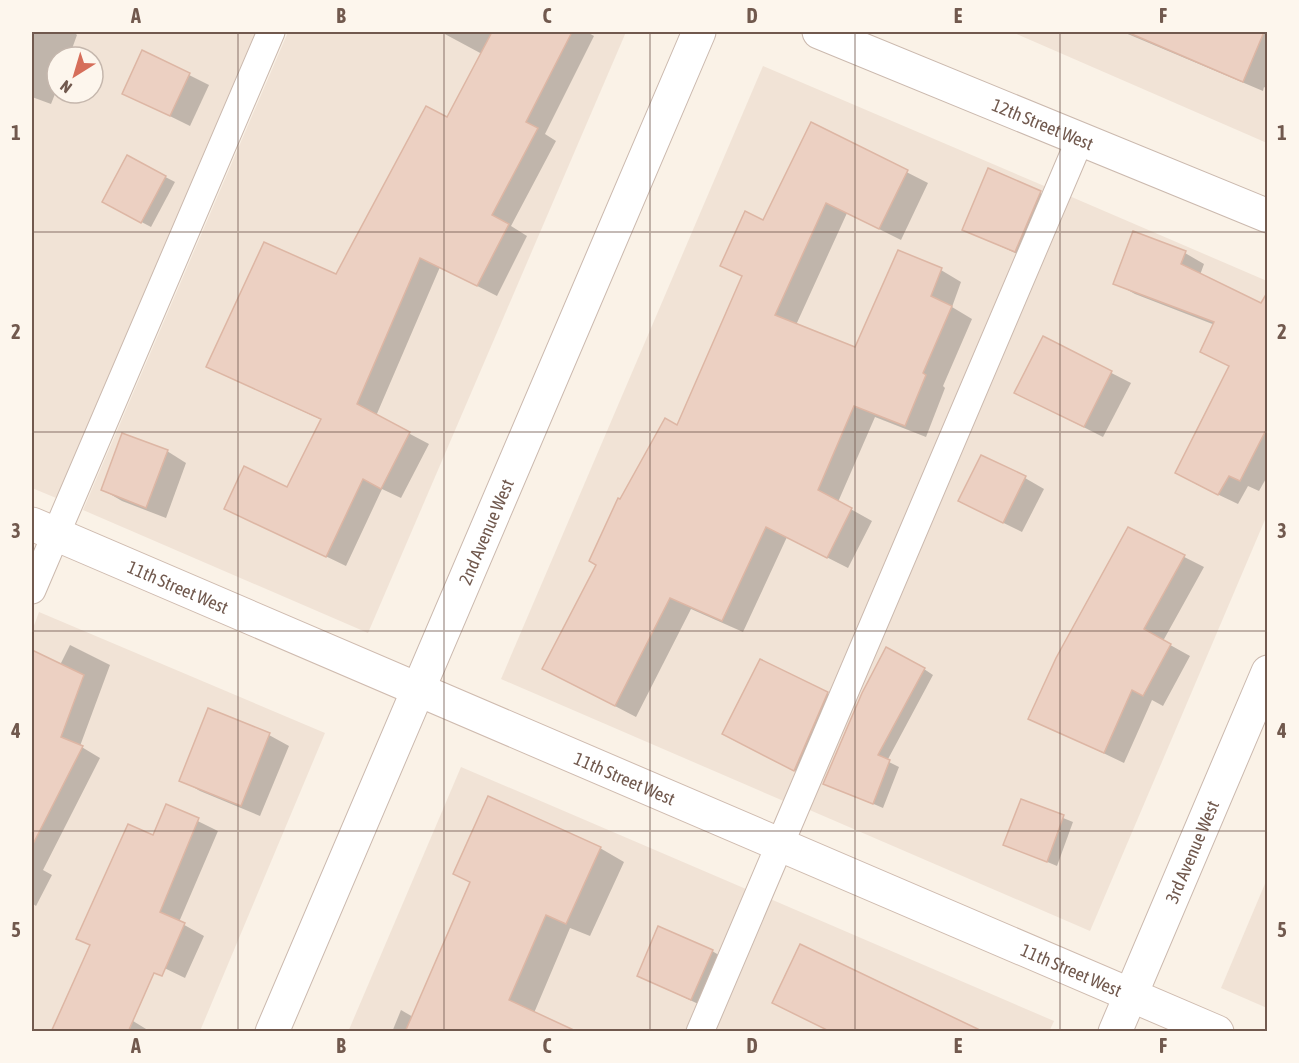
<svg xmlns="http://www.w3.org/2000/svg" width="1299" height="1063" font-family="'Asap Condensed',sans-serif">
  <rect width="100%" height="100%" fill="#faf2e7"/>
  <g fill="#f1e3d6" fill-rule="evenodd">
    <path d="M32,32H261L61,500L32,488ZM57,57H93V93H57Z"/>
    <polygon points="288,32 626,32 368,633 83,510"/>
    <polygon points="1012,32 1267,32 1267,143"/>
    <polygon points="763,66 1049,188 786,802 501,679"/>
    <polygon points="1067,195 1267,281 1267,515 1090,931 805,808"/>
    <polygon points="39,612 325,733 200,1031 32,1032 32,631"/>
    <polygon points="461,767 746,889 685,1031 348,1032"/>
    <polygon points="1267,879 1267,1008 1221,988"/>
    <polygon points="768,898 1054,1021 1049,1032 711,1032"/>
  </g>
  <g fill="#0003">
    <polygon points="32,32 74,32 77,35 69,57 57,57 57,89 51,104 32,97"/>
    <polygon points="441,32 587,32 594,36 545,134 556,141 511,226 527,236 497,296 440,267 376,416 429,444 401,498 382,489 346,566 226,508 287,489 322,420 207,367 336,276 448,119 482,54"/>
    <polygon points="1123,32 1263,32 1265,34 1268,32 1268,89 1264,87 1263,91"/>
    <polygon points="143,52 209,85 190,126 123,93"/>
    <polygon points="812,124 928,183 901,240 847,213 796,325 856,349 941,270 961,282 952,307 972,319 943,386 945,388 926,437 875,417 838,502 872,521 848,568 787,537 743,632 691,609 636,717 565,680 598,565 621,501 678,427 743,277 722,265 764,222"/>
    <polygon points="127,157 175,182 151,227 113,207"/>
    <polygon points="1040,193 1059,204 1035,262 963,229"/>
    <polygon points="1185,253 1204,264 1200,275 1268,308 1268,475 1259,491 1248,486 1238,504 1196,484 1231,367 1202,351 1215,325 1135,294 1115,283"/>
    <polygon points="1043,338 1131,383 1103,437 1036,403"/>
    <polygon points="167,451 186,463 166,518 122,501 103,490"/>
    <polygon points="1025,478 1044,489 1022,532 979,511"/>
    <polygon points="1129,529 1204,567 1163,641 1190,656 1163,706 1152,700 1124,763 1030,718"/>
    <polygon points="70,645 110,665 80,746 100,758 43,870 52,875 36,906 32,903 32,722 35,715 32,713 32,652 60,665"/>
    <polygon points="924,669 933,675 887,761 899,767 883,808 825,783"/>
    <polygon points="827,694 846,705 814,780 744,745"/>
    <polygon points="269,735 289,746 260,816 200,791 181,780"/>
    <polygon points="1021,801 1073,822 1057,866 1005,844"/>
    <polygon points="167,806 218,831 179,922 204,936 185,978 102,938"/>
    <polygon points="600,848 624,862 590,936 570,928 534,1013 459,980 472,883"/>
    <polygon points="712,951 731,962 711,1010 639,976"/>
    <polygon points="401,1010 439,1032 392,1032"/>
    <polygon points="133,1021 151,1032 52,1032"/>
  </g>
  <g fill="#ecd0c2" stroke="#ddb6a4" stroke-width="1.5">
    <polygon points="492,32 572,32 526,122 538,128 492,215 509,224 477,286 420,258 357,404 410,432 381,489 363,479 326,557 224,509 244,466 287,487 321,419 206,367 264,242 336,274 426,106 447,117"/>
    <polygon points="1127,32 1264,32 1243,82"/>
    <polygon points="142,50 190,73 170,116 122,94"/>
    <polygon points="811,122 908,170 879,229 826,203 775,315 855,347 898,250 942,268 931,296 952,306 923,373 926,375 905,426 854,406 818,490 852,508 827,558 766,527 722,621 670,598 615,706 542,669 596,565 589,561 618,498 620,499 665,418 677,425 742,276 720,266 745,211 763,220"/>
    <polygon points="127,155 166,176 141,223 102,202"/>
    <polygon points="988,168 1041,191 1015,252 962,230"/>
    <polygon points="1133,231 1186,251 1181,264 1261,303 1268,291 1268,426 1240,481 1229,476 1218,495 1175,473 1229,366 1200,352 1214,322 1113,284"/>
    <polygon points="1043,336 1112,371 1084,427 1014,393"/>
    <polygon points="122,433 168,450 146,508 101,490"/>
    <polygon points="981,455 1026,476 1003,523 958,501"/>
    <polygon points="1128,527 1185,555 1144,629 1171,644 1143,696 1132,690 1104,753 1028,719 1056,658"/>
    <polygon points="886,647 925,668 878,755 890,760 873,804 823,784 862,693"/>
    <polygon points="32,650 84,675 61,737 83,746 32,846"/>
    <polygon points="760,659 828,692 794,771 722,734"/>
    <polygon points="208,708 270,733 241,806 179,781"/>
    <polygon points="488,796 601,847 566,924 546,915 509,1000 578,1032 405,1032 470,882 453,874"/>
    <polygon points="1021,799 1064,815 1047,862 1003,845"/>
    <polygon points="166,804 199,818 160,912 185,923 162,976 154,973 128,1032 51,1032 90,945 76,939 128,824 153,835"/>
    <polygon points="658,926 713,950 691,1000 637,976"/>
    <polygon points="800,944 984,1032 831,1032 772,1003"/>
  </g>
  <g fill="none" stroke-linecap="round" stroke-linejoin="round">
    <g stroke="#cbb9ae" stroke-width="29">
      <g id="lane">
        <polyline points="32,590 271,32"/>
        <polyline points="700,1032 1081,137"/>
      </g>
    </g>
    <g stroke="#cbb9ae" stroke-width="35">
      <g id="street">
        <path id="s1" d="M819,32L1268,216"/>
        <path id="s2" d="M272,1032L699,32"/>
        <path id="s3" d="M1115,1032L1268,672"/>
      </g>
    </g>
    <g stroke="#cfbbaf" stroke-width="35">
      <g id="secondary">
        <path id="s4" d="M32,524L1217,1032"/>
      </g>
    </g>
    <use href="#lane" stroke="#fff" stroke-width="27"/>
    <use href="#street" stroke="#fff" stroke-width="33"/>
    <use href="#secondary" stroke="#fff" stroke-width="33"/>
  </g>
  <path fill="none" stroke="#71594e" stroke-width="1.5" stroke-opacity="0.55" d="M238,32V1032M444,32V1032M650,32V1032M855,32V1032M1060,32V1032M32,232H1268M32,432H1268M32,631H1268M32,831H1268"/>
  <g text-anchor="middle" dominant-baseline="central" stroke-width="5" stroke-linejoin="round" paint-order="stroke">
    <g font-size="18" fill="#71594e" stroke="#fdf6ed">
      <text stroke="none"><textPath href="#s1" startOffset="242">12th Street West</textPath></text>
      <text stroke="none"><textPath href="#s2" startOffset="544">2nd Avenue West</textPath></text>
      <text stroke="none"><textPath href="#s4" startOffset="159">11th Street West</textPath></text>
      <text stroke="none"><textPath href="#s4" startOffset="645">11th Street West</textPath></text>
      <text stroke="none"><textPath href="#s3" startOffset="196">3rd Avenue West</textPath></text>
      <text stroke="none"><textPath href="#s4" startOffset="1131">11th Street West</textPath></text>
    </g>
  </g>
  <rect width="1299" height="1063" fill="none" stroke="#fdf6ed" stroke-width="66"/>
  <g transform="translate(75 75) rotate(217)"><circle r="28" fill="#fdf6ed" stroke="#c5b7ad" stroke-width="1.5"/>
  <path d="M0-4.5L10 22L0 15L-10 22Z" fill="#d66e5a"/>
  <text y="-9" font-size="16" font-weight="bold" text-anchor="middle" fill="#71594e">N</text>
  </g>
  <rect x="33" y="33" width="1233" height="997" fill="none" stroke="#71594e" stroke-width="2"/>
  <g font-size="20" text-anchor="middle" font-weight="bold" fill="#71594e">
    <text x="136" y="23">A</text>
    <text x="341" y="23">B</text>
    <text x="547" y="23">C</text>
    <text x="752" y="23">D</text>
    <text x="958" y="23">E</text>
    <text x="1163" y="23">F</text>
    <text x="16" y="140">1</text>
    <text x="1282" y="140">1</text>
    <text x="16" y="339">2</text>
    <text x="1282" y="339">2</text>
    <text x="16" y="538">3</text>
    <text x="1282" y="538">3</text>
    <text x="16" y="738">4</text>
    <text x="1282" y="738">4</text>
    <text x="16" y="937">5</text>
    <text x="1282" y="937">5</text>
    <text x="136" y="1053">A</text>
    <text x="341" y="1053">B</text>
    <text x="547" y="1053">C</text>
    <text x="752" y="1053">D</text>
    <text x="958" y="1053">E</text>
    <text x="1163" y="1053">F</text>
  </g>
</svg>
